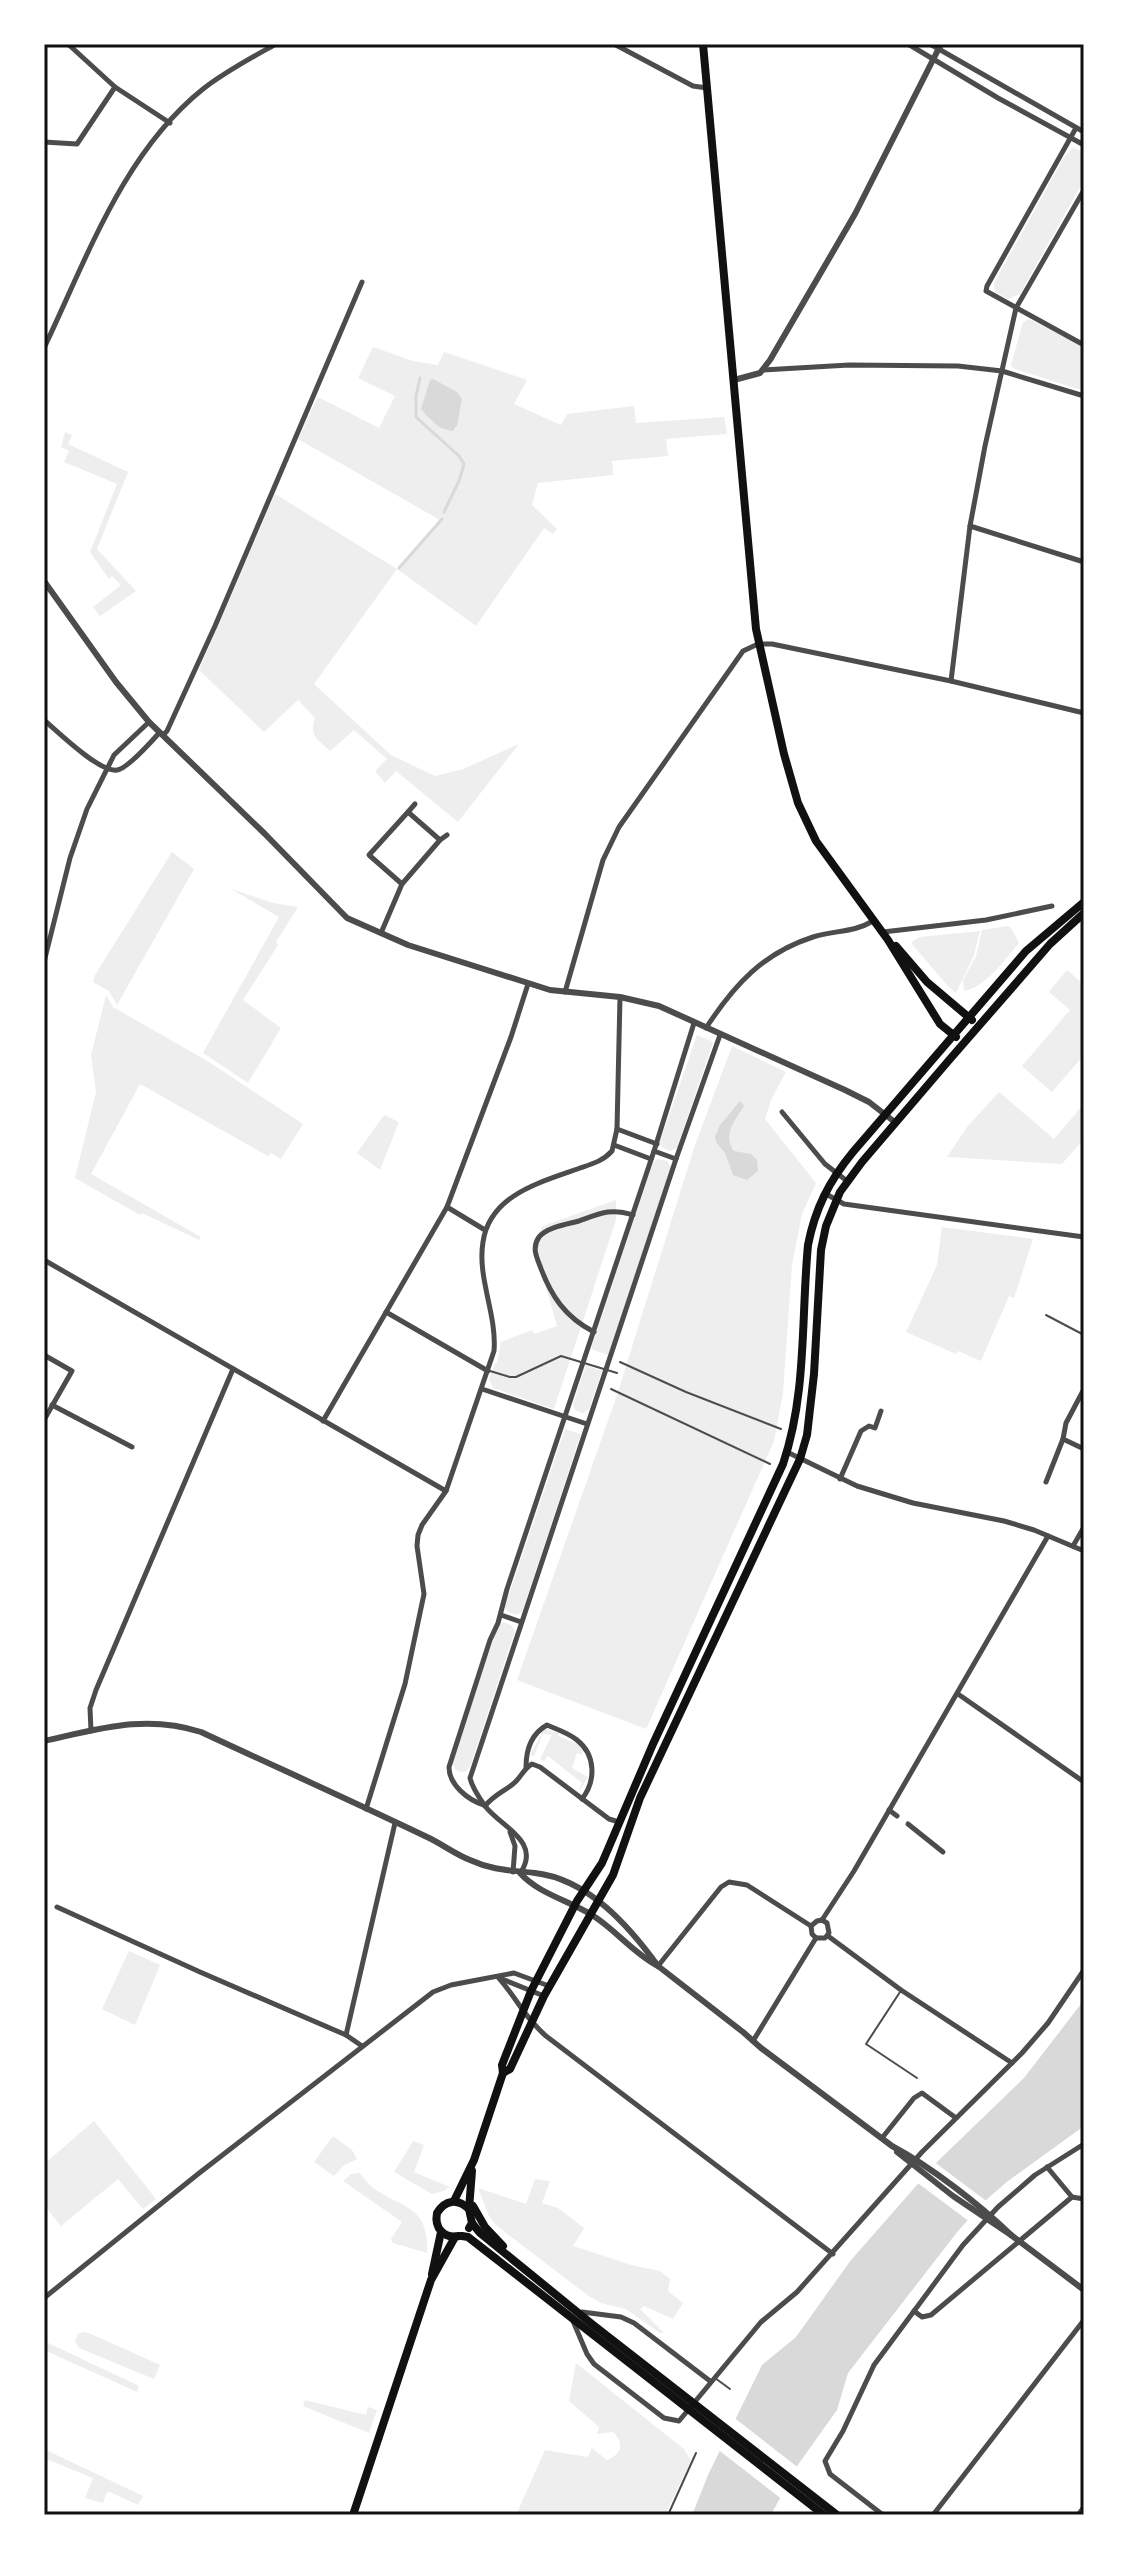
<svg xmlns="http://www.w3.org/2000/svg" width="1128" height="2559" font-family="'Exo 2',sans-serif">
  <rect width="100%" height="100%" fill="#fff"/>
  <g fill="#eee" fill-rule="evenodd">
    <polygon points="1073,148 1084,152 1084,180 1020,294 1008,299 995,292 994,283 1064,157"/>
    <polygon points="1029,319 1084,347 1084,391 1012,368 1011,365 1023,322"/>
    <path d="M373,347L413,361L438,365L444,352L527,380L514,404L561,425L567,414L634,406L636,423L724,417L727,434L666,439L668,456L612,461L613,475L538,483L532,505L557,529L553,534L544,528L476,626L397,569L314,684L391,755L435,776L463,769L519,744L458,822L396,771L385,783L375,771L387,759L354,730L330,751C317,738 309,737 315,718L298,700L264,732L199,670L275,494L397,569L440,520L298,439L318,397L379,428L395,396L358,378ZM430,380L462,399L456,429L447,431L431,421L422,409Z"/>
    <polygon points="65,432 72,435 68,444 128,472 97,549 136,591 100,616 93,607 121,585 112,576 109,579 90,552 117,484 64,462 69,451 61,447"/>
    <polygon points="172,852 194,869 117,1005 109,991 93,982 95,975"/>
    <polygon points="231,889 273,903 298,907 276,942 278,945 243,1000 281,1028 248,1083 203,1053 279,917"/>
    <path d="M1008,926L1011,928L1019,943C1004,960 987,986 964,991L963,980L976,956L982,930Z"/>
    <polygon points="980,931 974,955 956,993 947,985 911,943 919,937"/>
    <polygon points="1067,970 1084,985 1084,1055 1052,1092 1022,1066 1070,1010 1049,992"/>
    <polygon points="106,995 113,1007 209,1062 303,1124 281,1159 271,1153 268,1156 140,1084 91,1174 201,1237 199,1240 142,1213 140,1215 75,1178 96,1092 91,1055"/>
    <polygon points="697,1035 713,1042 677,1148 670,1151 661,1147 660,1142"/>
    <polygon points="732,1046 786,1072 771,1100 765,1119 816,1183 802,1214 792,1265 783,1393 774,1441 646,1729 517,1680 617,1395 695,1145"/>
    <polygon points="999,1092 1054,1139 1084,1104 1084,1139 1062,1164 947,1157 967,1127"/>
    <polygon points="384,1115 399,1122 380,1170 357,1153"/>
    <polygon points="657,1159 667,1161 671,1167 608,1355 591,1349 653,1163"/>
    <polygon points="616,1200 616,1220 554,1409 493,1388 489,1379 495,1363 497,1363 501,1342 532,1330 534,1334 557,1326 537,1255 538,1234 543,1226"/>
    <polygon points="942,1227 1033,1239 1014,1298 1009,1296 981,1361 958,1351 956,1354 906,1332 937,1265"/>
    <polygon points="586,1365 602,1371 589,1409 583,1413 575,1410 573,1404"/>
    <polygon points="565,1429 581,1434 522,1612 517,1615 508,1612 505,1607"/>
    <path d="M503,1622L511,1625L515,1631L470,1767L465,1772C457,1773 453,1769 453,1761L498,1626Z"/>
    <polygon points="544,1729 559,1733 558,1736 580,1745 583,1755 577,1753 572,1768 588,1777 581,1789 579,1789 582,1783 548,1756 544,1761 540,1759 552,1735 543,1734 534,1756 530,1755"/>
    <polygon points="129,1951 160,1965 135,2025 102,2009"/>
    <polygon points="94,2121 156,2199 143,2209 118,2179 61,2226 44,2205 44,2164"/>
    <polygon points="333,2136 352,2150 357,2159 343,2166 334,2176 314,2162"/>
    <polygon points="413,2141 424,2145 414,2172 450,2187 443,2191 432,2194 394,2172"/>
    <path d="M360,2173C382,2210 431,2194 427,2253L393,2243L391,2239L402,2222L343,2181L351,2174Z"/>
    <polygon points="535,2179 550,2181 542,2203 558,2208 584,2228 573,2246 631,2265 660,2271 670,2279 668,2291 683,2303 673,2319 644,2306 640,2309 664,2333 660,2333 626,2309 601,2303 590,2297 497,2226 489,2216 478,2188 526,2204"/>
    <polygon points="83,2332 89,2333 160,2365 154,2379 79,2348 75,2341 78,2334"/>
    <polygon points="44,2341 139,2386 137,2392 44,2350"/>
    <path d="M576,2363L685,2450L691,2461L665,2515H615L604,2513L603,2515H516L545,2450L588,2457L592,2448L607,2460C621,2455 625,2443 613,2432L597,2434L599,2427L569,2401Z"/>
    <polygon points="305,2400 366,2415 368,2407 377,2410 369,2433 303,2406"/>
    <polygon points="44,2449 143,2496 138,2505 110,2492 107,2492 103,2503 85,2498 93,2478 44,2458"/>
  </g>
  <g fill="#d9d9d9">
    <path d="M433,379L457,392L462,399L457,426L453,431C440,431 429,419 421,409L430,380Z"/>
    <path d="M740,1101L744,1106C735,1120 722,1135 734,1151L751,1154L757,1160L758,1171L747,1180L733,1175L725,1153L716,1142L715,1137L720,1125Z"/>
    <polygon points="1084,2000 1084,2126 1008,2181 986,2200 958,2231 848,2373 837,2410 797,2466 771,2515 692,2515 708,2475 762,2365 796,2337 851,2260 938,2161 1024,2078"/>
  </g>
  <g fill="#fff">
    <polygon points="933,2161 989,2203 970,2222 915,2181"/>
    <polygon points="732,2416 800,2469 783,2500 716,2448"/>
  </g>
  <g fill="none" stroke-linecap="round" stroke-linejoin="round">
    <g stroke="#d9d9d9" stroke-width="3">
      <polyline points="420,378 416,396 416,417 459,456 464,464 459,481 444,512"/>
      <polyline points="399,568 442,519"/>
    </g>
    <g stroke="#4c4c4c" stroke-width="2">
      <polyline points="1046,1315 1084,1335"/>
      <polyline points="620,1362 686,1392 781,1429"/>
      <polyline points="490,1371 510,1377 516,1377 561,1356 617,1373"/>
      <polyline points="611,1389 770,1464"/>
      <polyline points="900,1992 866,2044 917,2078"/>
      <polyline points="715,2378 730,2389"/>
      <polyline points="668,2515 696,2453"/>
    </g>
    <g stroke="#4c4c4c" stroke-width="5">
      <polyline points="68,44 115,87 170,123"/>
      <polyline points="614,44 693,86 707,88"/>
      <polyline points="908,44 998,98 1084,145"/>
      <polyline points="930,44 1084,132"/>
      <polyline points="1076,128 987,286 986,291 1084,345"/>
      <polyline points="44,142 77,144 115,87"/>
      <path d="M44,348C87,258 123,153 203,89C226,71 251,58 276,44"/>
      <polyline points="763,370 849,365 958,366 1002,371 1084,396"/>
      <polyline points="970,526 1084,562"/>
      <polyline points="951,681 970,526 985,446 1016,308 1084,190"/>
      <path d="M44,720C58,732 100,773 117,770C127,769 152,741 160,732"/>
      <polyline points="163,735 167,731 215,626 362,282"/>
      <polyline points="408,812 415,804"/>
      <polyline points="440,840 447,835"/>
      <polyline points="883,932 986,920 1052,906"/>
      <polyline points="381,933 402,884 440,840 408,812 369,855 402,884"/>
      <polyline points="44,962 70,858 87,809 114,755 149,722"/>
      <polyline points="565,992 603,860 619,827 743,651 758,644 772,644 951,681 1084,713"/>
      <path d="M706,1028C734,985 763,953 813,937C835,930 853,933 873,921"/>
      <polyline points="782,1112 825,1164 847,1181"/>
      <polyline points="617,1129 657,1144"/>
      <polyline points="614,1145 651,1159"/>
      <polyline points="654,1151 676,1159"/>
      <polyline points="826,1194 844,1204 1084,1237"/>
      <polyline points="447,1207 485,1230"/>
      <polyline points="44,1260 446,1491"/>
      <polyline points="386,1312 488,1371"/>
      <path d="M594,1332C565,1317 551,1296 540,1266C536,1256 532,1247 539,1237C547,1227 568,1224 579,1221C601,1213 611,1208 633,1215"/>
      <polyline points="44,1355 72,1371 44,1420"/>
      <polyline points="482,1389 587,1424"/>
      <polyline points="52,1405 132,1447"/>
      <polyline points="323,1421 447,1207 511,1037 528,984"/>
      <polyline points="1063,1439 1066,1423 1084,1389"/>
      <polyline points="787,1452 857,1486 913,1503 1004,1521 1034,1530 1084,1551"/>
      <polyline points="840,1479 861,1431 869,1426 875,1428 881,1411"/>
      <polyline points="1046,1482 1063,1439 1084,1449"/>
      <polyline points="1073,1546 1084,1527"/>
      <polyline points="501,1615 521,1622"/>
      <polyline points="958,1694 1084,1782"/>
      <polyline points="91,1731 90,1708 96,1690 233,1369"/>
      <path d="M526,1767C526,1749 531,1734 547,1725C556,1729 569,1733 577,1740C596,1755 596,1781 582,1799"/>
      <path d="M484,1805C468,1800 449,1785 449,1767L490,1640L498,1623L507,1589L654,1151L694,1023"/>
      <path d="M485,1806C494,1795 503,1792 513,1784C521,1778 523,1769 532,1764L540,1767L609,1819L619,1822"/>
      <path d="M366,1809L405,1684L424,1594L417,1546L418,1535L422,1525L446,1491L494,1351C497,1314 477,1278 483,1242C490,1194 542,1182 580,1168C592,1164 603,1161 612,1151L617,1129L620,997"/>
      <polyline points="889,1810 897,1816"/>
      <polyline points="908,1824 943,1852"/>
      <polyline points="510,1832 515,1846 513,1872"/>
      <path d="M521,1872C541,1841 501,1827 485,1806C480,1799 472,1787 470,1778L676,1159L720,1035"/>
      <polyline points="57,1907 200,1972 346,2035 362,2046"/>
      <polyline points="822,1920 854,1871 1048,1536"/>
      <polyline points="828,1936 901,1990 1012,2063"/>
      <polyline points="816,1938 825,1938 829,1933 827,1923 822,1920"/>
      <polyline points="816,1938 812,1934 811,1926 817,1921 822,1920"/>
      <polyline points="658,1966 721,1887 729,1882 747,1885 811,1926"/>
      <path d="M498,1977C516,1997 524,2017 546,2036L833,2254"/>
      <polyline points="502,1979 544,1996"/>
      <polyline points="346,2035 395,1823"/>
      <polyline points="753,2041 816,1938"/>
      <polyline points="882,2138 914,2098 922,2093 956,2118"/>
      <polyline points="1047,2167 1072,2197 1084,2199"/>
      <polyline points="44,2298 198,2174 433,1992 451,1985 514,1973 549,1986"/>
      <polyline points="914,2311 922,2317 931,2315 1072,2197"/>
      <polyline points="579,2314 582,2312 621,2317 634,2323 710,2381"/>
      <polyline points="573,2321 587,2354 594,2364 664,2418 679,2421 761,2322 797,2292 922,2152 1022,2053 1048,2023 1084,1970"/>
      <polyline points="883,2515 830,2474 825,2461 843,2431 874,2365 963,2245 998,2207 1035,2175 1084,2144"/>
      <polyline points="933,2515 1084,2320"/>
      <polyline points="1078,2515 1084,2507"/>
    </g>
    <g stroke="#4c4c4c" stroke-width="6">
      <polyline points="734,380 760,373 770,360 855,214 941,44"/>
      <polyline points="44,581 116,682 149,722 265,834 347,918 408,945 550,990 620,997 659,1006 845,1090 869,1102 896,1123"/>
      <path d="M44,1741C99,1729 145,1714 201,1732C276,1767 352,1801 427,1837C442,1844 455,1854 470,1860C494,1871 511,1870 535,1873C588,1879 629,1926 658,1966"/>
      <path d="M520,1873C539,1894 568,1900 592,1915C616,1930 633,1953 658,1966L743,2032L761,2048L892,2146C931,2167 979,2204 1011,2235"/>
      <polyline points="897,2152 953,2196 1011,2235 1084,2290"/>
    </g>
    <g stroke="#111" stroke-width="8">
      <polyline points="703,44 756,629 784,754 798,803 816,841 888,940 940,1024 956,1037"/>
      <polyline points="896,946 927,982 972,1020"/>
      <polyline points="503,2073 510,2069 544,1996 613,1875 640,1798 800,1459 807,1435 814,1374 821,1250 826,1226 840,1192 862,1162 950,1059 1050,944 1084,913"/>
      <path d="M454,2201L474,2160L503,2073L502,2065L531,1991L577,1901L602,1863L653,1744L783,1464C807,1393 801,1319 808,1245C815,1209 829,1181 853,1152L1026,951L1084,902"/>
      <polyline points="473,2206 485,2227 503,2246"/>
      <polyline points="472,2223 480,2233 592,2324 837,2515"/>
      <polyline points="469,2228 472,2223 469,2209 472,2171"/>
      <path d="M459,2236C444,2239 434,2228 437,2213C445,2200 457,2198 469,2209"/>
      <polyline points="462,2236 468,2237 495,2258 824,2515"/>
      <polyline points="432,2274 441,2232"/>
      <polyline points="353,2515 431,2280 455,2237"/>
    </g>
  </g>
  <rect width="1128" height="2559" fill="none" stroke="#ffffff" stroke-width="92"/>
  <rect x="46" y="46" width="1036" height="2467" fill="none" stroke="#111" stroke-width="3"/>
</svg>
